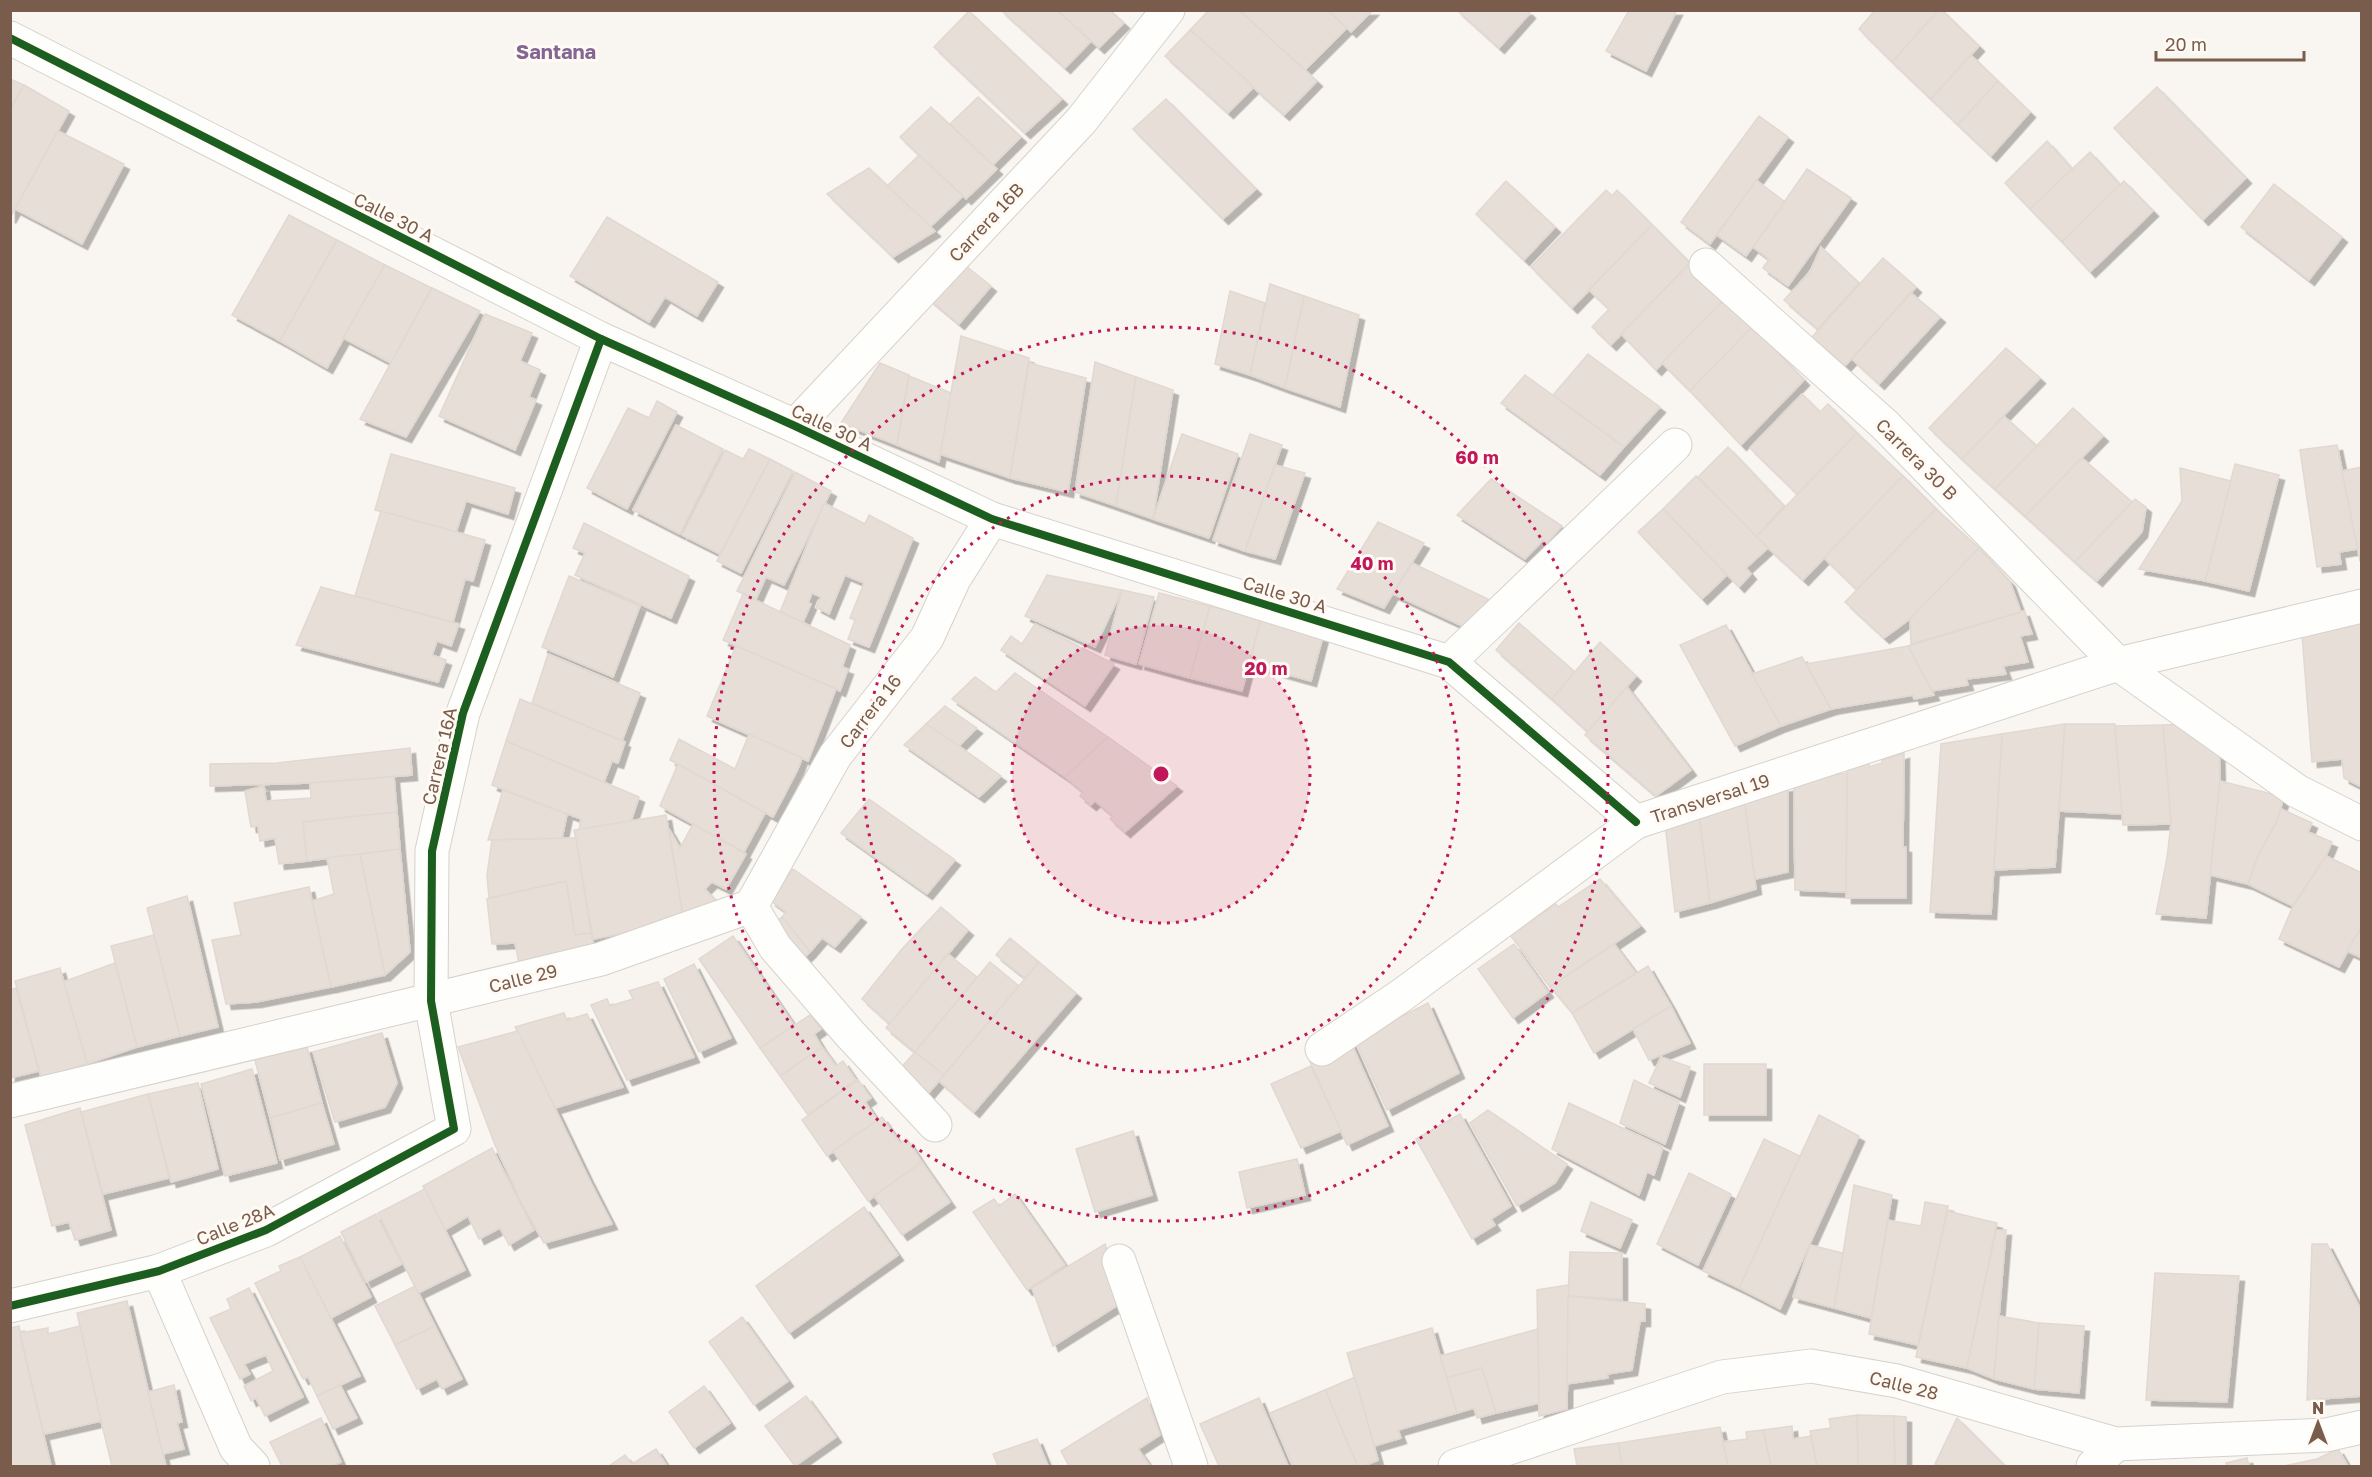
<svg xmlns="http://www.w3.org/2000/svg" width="2372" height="1477" font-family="'Golos Text',sans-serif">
  <defs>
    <filter id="shadow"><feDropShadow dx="5.5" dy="5.5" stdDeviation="0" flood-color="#0004"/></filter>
  </defs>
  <rect width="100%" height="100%" fill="#f9f5f0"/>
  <g fill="#e6ded7" stroke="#e2d8d2" stroke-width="1.5" filter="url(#shadow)">
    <polygon points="1001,10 1057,10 1091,41 1065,68"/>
    <polygon points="1057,10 1110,10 1124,23 1099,48"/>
    <polygon points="1209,10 1239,10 1317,81 1284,115 1190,30"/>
    <polygon points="1239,10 1328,10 1347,28 1305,70"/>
    <polygon points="1328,10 1373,10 1351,32"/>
    <polygon points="1457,10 1527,10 1530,13 1499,48"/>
    <polygon points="1677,10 1646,71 1606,51 1628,12 1625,10"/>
    <polygon points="1875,10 1939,10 1892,62 1859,29"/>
    <polygon points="1939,10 1942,10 1979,46 1931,99 1892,62"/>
    <polygon points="969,11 1062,99 1025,133 934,47"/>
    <polygon points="1190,30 1254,87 1228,113 1165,56"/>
    <polygon points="1971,55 1998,81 1958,125 1931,99"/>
    <polygon points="10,79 24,85 10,110"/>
    <polygon points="1998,81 2030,112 1991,156 1958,125"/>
    <polygon points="24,85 69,111 10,218 10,110"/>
    <polygon points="2157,87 2246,178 2203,220 2114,128"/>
    <polygon points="978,97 1021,137 993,165 950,124"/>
    <polygon points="1166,99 1256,189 1223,219 1133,129"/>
    <polygon points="931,107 997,169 966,199 900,137"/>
    <polygon points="1759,116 1788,137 1710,244 1681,222"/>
    <polygon points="58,131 124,164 82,244 15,209"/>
    <polygon points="2047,141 2072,169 2030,209 2005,183"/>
    <polygon points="2090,152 2120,185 2062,242 2030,209"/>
    <polygon points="919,155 963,196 930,227 887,186"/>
    <polygon points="869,168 935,231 893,257 827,194"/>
    <polygon points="1807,169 1851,198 1788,286 1763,268 1769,259 1753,247"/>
    <polygon points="1756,180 1785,202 1746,256 1717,235"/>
    <polygon points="1506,181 1555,227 1524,260 1476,214"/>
    <polygon points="2124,181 2153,211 2090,272 2062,242"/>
    <polygon points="2274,184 2342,237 2309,280 2241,227"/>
    <polygon points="1606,190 1612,196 1617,190 1652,225 1572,308 1531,267"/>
    <polygon points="289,215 337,240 280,341 232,315"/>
    <polygon points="607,217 718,282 697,316 665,297 649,322 570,276"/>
    <polygon points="1652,225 1690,263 1611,345 1592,327 1609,309 1589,290"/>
    <polygon points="337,240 385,265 327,368 280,341"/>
    <polygon points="1821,247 1859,283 1818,329 1784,300 1810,272"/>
    <polygon points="1883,258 1916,287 1845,366 1812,337"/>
    <polygon points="961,262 991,286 959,324 929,299"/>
    <polygon points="1690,263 1725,299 1656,370 1621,334"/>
    <polygon points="385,265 432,288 391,363 343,338"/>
    <polygon points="1270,284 1304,296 1285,388 1250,375"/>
    <polygon points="432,288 480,311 406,437 360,419"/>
    <polygon points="1230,291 1265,303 1250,375 1215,364"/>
    <polygon points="1911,293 1940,317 1879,384 1852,359"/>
    <polygon points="1304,296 1359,315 1340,407 1285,388"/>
    <polygon points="1725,299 1753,326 1690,391 1662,363"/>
    <polygon points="485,314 532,333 520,361 540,370 529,397 536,400 515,450 439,416"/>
    <polygon points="1753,326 1804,380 1741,445 1690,391"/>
    <polygon points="961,336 1029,358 1010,478 940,454"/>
    <polygon points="2006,348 2040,378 1962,459 1929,428"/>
    <polygon points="1588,354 1660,407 1624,447 1553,395"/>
    <polygon points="1095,362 1136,377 1116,506 1075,492"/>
    <polygon points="880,363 909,375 897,445 841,423"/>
    <polygon points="1029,363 1086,378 1068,492 1010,478"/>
    <polygon points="1525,375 1624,447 1600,475 1501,403"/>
    <polygon points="909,376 951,393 939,462 897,445"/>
    <polygon points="1136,377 1173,390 1153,519 1116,506"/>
    <polygon points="1802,394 1820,412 1828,404 1857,433 1797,494 1750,448"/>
    <polygon points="657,401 677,412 627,509 587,488 628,408 649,418"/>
    <polygon points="2073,408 2103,436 2025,516 1995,489"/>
    <polygon points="2004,416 2037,446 1995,489 1962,459"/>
    <polygon points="676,425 723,449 680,534 633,510"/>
    <polygon points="1857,433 1903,476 1803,580 1756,537"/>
    <polygon points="1182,434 1238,454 1209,538 1153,519"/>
    <polygon points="1250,434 1282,445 1245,551 1213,540"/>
    <polygon points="2337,445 2358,549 2339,552 2341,564 2317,567 2300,450"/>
    <polygon points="1728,447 1784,506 1756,537 1698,477"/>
    <polygon points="749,449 770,459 720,554 682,535 725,450 743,459"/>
    <polygon points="391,454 515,488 508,514 466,501 456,532 375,510"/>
    <polygon points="2082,458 2132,502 2075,562 2025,516"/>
    <polygon points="770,459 793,471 741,573 717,561"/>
    <polygon points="2235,464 2279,475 2249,591 2205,581"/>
    <polygon points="1275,465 1305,473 1275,559 1245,551"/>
    <polygon points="2362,467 2362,560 2360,561 2342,471"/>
    <polygon points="2180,468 2231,481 2205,581 2139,569 2182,501"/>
    <polygon points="795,472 831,491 784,585 766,577 756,599 737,591"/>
    <polygon points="1696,476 1768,548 1746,568 1751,574 1739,587 1663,509"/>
    <polygon points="1903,476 1936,509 1857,590 1824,558"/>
    <polygon points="1491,479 1562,526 1547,543 1543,540 1525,559 1457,515"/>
    <polygon points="2135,499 2146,507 2142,532 2097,581 2075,562"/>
    <polygon points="824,503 865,524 869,515 913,538 869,647 848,639 855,620 850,618 864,583 845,575 829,614 816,607 821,597 812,593 808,603 811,604 803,622 780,612"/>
    <polygon points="1663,509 1727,575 1702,599 1638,532"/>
    <polygon points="1936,509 1979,548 1910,619 1884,638 1845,602"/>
    <polygon points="381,511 485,540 473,581 465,579 453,622 355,596"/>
    <polygon points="1378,522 1424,543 1384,608 1337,589"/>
    <polygon points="584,523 689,576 671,618 575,575 585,553 573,548"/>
    <polygon points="1979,548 2010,582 2021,612 1911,644 1910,619"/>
    <polygon points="1412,563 1488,599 1469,629 1393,594"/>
    <polygon points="1047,575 1122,590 1095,647 1025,616"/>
    <polygon points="569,576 640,606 613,677 542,647"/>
    <polygon points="321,587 459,624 451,646 437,641 432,655 446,660 438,682 296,645"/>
    <polygon points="1122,590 1154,597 1136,664 1105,655"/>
    <polygon points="1159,593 1210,606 1190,678 1139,664"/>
    <polygon points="743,594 850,645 842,667 848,669 840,691 723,640"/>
    <polygon points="1210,606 1261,619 1242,691 1190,678"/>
    <polygon points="2024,611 2032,634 2020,636 2028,662 2003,666 2006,674 1966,679 1968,685 1932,691 1908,646"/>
    <polygon points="2362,616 2362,787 2344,778 2342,759 2312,762 2301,622"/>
    <polygon points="1261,619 1323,636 1311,681 1249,664"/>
    <polygon points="1519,623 1575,672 1552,699 1496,650"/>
    <polygon points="1035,624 1114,664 1085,706 1001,650 1011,636 1022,644"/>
    <polygon points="1726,625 1781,726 1735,746 1680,645"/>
    <polygon points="1600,642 1636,676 1588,732 1552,699"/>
    <polygon points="736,646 836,689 808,761 707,716"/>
    <polygon points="1908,646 1934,695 1914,699 1913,695 1831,709 1806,664"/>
    <polygon points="548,654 640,693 622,741 532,703"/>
    <polygon points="1802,657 1831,709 1781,726 1752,674"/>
    <polygon points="1015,673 1108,737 1065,777 952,699 975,677 996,692"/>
    <polygon points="1627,687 1691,770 1656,796 1585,735"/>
    <polygon points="520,699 625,742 618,763 612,761 604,782 506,741"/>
    <polygon points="945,706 977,728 959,746 926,724"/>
    <polygon points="926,724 959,746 1001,776 979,797 904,745"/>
    <polygon points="2065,724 2055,867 1994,870 2002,734"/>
    <polygon points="2065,724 2115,724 2123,814 2059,811"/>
    <polygon points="2188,724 2219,740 2220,781 2206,918 2156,914 2167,858 2171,824 2163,725"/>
    <polygon points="2163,725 2171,824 2123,825 2115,726"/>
    <polygon points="749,734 802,758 798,769 773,817 670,760 679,739 735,769"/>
    <polygon points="2002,734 1991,914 1930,912 1941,744"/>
    <polygon points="1108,737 1177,786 1125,832 1110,819 1113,816 1095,801 1091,805 1080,796 1083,792 1065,777"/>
    <polygon points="506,741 639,797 631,821 579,830 581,819 492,785"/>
    <polygon points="410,748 412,775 310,783 210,786 210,764 277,763"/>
    <polygon points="1904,753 1903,847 1906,847 1906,898 1846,898 1847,769 1869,763 1869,767 1882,763 1882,760"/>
    <polygon points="678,764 765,813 744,852 660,806"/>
    <polygon points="1847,773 1846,892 1795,890 1794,781"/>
    <polygon points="394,777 397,812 303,822 307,861 279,864 275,838 260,841 258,826 251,827 245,791 264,786 266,801 311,798 310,783"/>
    <polygon points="2220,781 2284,797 2277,821 2258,856 2248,884 2210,875"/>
    <polygon points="1788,786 1788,872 1755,879 1743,792"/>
    <polygon points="503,790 567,814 562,838 488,840"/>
    <polygon points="869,799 955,860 927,894 841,833"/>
    <polygon points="1745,804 1756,889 1710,903 1699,815"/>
    <polygon points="2281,809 2312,823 2308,832 2332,842 2326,856 2293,906 2248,884 2258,856 2277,821"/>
    <polygon points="397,812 400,849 307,861 303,822"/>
    <polygon points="1664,814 1699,815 1710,903 1675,912"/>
    <polygon points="666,815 684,921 593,939 574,830"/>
    <polygon points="693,824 746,854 726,889 712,882 705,889 716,901 683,916 669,829 680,848"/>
    <polygon points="576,838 591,933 575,935 566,881 489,898 487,875 492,840"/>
    <polygon points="400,849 410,952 385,975 360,854"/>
    <polygon points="360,854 385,975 331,987 312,901 334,894 327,858"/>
    <polygon points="2326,856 2362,873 2362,926 2339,967 2279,939 2293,906"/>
    <polygon points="793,869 861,917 835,947 822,938 810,952 782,917 786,912 770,900"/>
    <polygon points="1600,879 1640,926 1550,987 1510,935 1556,904 1558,907"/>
    <polygon points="566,881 575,935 591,933 596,957 519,964 515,943 492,944 487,899"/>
    <polygon points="309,887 331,987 256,1002 226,1004 212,940 241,935 234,903"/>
    <polygon points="187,896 218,1027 180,1036 147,908"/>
    <polygon points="941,907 968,930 890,1024 862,999 902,949"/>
    <polygon points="782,917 810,952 803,959 775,922"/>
    <polygon points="2362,926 2362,958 2347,951"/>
    <polygon points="154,935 180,1036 137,1047 111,946"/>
    <polygon points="733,936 794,1025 760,1048 699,959"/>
    <polygon points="1010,938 1039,962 1025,978 996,955"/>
    <polygon points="1514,944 1548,992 1513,1018 1478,969"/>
    <polygon points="1614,944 1636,973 1572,1013 1550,987"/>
    <polygon points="948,954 977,977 915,1052 886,1028"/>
    <polygon points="990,962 1019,986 944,1075 915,1052"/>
    <polygon points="1039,962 1076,993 974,1112 939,1081"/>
    <polygon points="115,963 137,1047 87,1064 63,982"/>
    <polygon points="694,964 731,1038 699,1052 664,979"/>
    <polygon points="1648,966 1671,1006 1594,1053 1572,1013"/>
    <polygon points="60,968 87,1064 41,1077 15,981"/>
    <polygon points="658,982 694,1057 627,1080 591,1005 607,999 610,1006 633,999 629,991"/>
    <polygon points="16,988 39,1071 10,1078 10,990"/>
    <polygon points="1428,1003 1459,1073 1387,1110 1355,1040"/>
    <polygon points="1671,1006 1690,1043 1649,1060 1633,1029"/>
    <polygon points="564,1013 567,1020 587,1014 623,1087 555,1108 515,1027"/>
    <polygon points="810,1015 821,1029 814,1034 822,1047 780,1076 760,1048"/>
    <polygon points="518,1031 588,1177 612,1224 544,1243 522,1204 495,1145 458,1047"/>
    <polygon points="382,1033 397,1083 385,1107 335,1122 313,1052"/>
    <polygon points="1349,1038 1388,1126 1347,1145 1308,1057"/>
    <polygon points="307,1047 322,1103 270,1118 255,1060"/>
    <polygon points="822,1047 836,1066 843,1061 856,1080 808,1115 780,1076"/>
    <polygon points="915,1052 944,1075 926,1096 898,1071"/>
    <polygon points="1661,1057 1690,1067 1680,1097 1649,1083"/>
    <rect x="1704" y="1064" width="62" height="51"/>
    <polygon points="1311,1066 1341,1131 1301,1148 1271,1084"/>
    <polygon points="252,1069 277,1163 225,1176 201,1084"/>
    <polygon points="858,1080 871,1098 865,1102 878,1121 827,1156 802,1120"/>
    <polygon points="1634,1080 1679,1102 1665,1144 1620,1123"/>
    <polygon points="198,1083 218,1169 171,1182 148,1094"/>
    <polygon points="148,1094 169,1178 103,1194 81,1112"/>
    <polygon points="322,1103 334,1144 280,1160 270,1118"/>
    <polygon points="1569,1103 1663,1147 1654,1175 1647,1172 1639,1195 1552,1149"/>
    <polygon points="80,1108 111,1230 75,1240 69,1222 52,1226 25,1125"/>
    <polygon points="1488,1110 1567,1164 1555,1183 1517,1206 1470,1123"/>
    <polygon points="1460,1114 1511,1206 1491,1219 1495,1225 1472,1239 1416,1139"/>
    <polygon points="1819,1115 1859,1136 1780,1309 1739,1288"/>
    <polygon points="882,1117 900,1143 907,1139 922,1162 868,1201 833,1151"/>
    <polygon points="1133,1131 1152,1195 1095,1212 1076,1149"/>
    <polygon points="1764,1139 1800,1156 1739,1288 1703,1271"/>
    <polygon points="492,1148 534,1230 509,1245 500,1228 479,1239 468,1216 445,1230 423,1186"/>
    <polygon points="1297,1159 1305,1195 1247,1208 1239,1172"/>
    <polygon points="922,1162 950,1202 902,1235 874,1196"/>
    <polygon points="1689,1173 1731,1194 1698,1265 1657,1244"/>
    <polygon points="1854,1185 1892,1195 1871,1318 1834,1308"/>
    <polygon points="425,1189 465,1270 418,1293 378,1213"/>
    <polygon points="1015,1194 1065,1265 1027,1290 973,1212 994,1199 999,1206"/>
    <polygon points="1591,1202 1632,1220 1620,1248 1581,1231"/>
    <polygon points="1925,1202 1948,1206 1918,1345 1869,1334 1888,1220 1921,1226"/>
    <polygon points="864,1207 898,1255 789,1333 756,1286"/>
    <polygon points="1947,1211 1997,1223 1967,1368 1916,1357"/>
    <polygon points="376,1214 402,1264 366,1282 341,1232"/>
    <polygon points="1996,1230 2006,1230 1994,1379 1967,1368"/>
    <polygon points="340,1236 371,1297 331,1318 300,1257"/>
    <polygon points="1105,1244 1126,1300 1053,1346 1032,1288"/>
    <polygon points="2312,1244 2327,1244 2362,1312 2362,1396 2307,1400"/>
    <polygon points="1810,1245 1843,1253 1834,1308 1793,1297"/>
    <polygon points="1570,1252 1622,1253 1622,1299 1568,1296"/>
    <polygon points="300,1257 360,1376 317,1396 308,1377 303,1379 255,1283 281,1271 279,1266"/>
    <polygon points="2155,1273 2239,1276 2227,1402 2146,1400"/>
    <polygon points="1569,1285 1567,1409 1539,1416 1537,1290"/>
    <polygon points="415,1286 435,1326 395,1345 375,1306"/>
    <polygon points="249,1288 303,1397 265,1416 256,1398 251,1401 244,1386 273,1371 266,1355 244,1364 250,1374 240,1379 210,1318 231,1309 227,1299"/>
    <polygon points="1568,1296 1645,1304 1645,1321 1640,1321 1632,1370 1607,1374 1608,1378 1567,1384"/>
    <polygon points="127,1301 163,1454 166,1466 112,1466 101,1421 77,1313"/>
    <polygon points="1999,1316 2039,1323 2034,1389 1994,1379"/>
    <polygon points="742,1317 788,1381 754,1405 709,1342"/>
    <polygon points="2039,1323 2084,1326 2079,1393 2034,1389"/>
    <polygon points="19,1326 22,1344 51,1466 10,1466 10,1328"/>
    <polygon points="80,1326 101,1421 44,1434 20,1333 48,1328 48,1334"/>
    <polygon points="435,1326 462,1379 442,1389 437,1379 417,1389 395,1345"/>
    <polygon points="1432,1328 1457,1413 1398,1430 1401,1438 1374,1446 1347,1353"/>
    <polygon points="1538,1329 1539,1403 1496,1413 1482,1368 1447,1378 1440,1356"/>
    <polygon points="1482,1368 1496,1413 1477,1418 1474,1408 1457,1413 1447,1378"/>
    <polygon points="1355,1377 1378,1460 1364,1466 1358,1466 1325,1390"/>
    <polygon points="174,1385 182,1422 177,1423 184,1449 163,1454 148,1392"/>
    <polygon points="340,1385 357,1418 333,1429 317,1396"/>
    <polygon points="704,1386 730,1423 694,1448 669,1412"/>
    <polygon points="1325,1390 1354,1458 1358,1466 1293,1466 1270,1413"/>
    <polygon points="806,1396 836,1437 795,1466 765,1426"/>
    <polygon points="1147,1398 1160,1435 1138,1449 1150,1466 1069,1466 1061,1451"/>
    <polygon points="1259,1398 1288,1466 1219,1466 1200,1424"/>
    <polygon points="1857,1415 1894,1416 1895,1466 1858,1466"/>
    <polygon points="1857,1415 1858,1466 1817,1466 1810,1431 1831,1428 1829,1419"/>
    <polygon points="1894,1416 1906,1417 1906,1466 1895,1466"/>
    <polygon points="321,1418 341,1462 331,1466 282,1466 270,1442"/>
    <polygon points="1957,1418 2005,1466 1943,1466 1935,1464"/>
    <polygon points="1792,1426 1793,1439 1811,1436 1817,1466 1771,1466 1763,1430"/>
    <polygon points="1720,1427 1728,1466 1622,1466 1618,1443"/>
    <polygon points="1763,1430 1771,1466 1728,1466 1723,1442 1747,1439 1746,1432"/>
    <polygon points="1037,1439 1048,1466 998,1466 993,1454"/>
    <polygon points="1618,1443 1622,1466 1577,1466 1574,1449"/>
    <polygon points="656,1449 667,1466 609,1466 625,1455 632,1464"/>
    <polygon points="2338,1449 2348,1466 2284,1466 2317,1459"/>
    <polygon points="2247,1458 2249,1466 2227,1466 2226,1463"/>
  </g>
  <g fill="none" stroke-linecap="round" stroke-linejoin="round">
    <g stroke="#d7d1cb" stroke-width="35">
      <g id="minor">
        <polyline points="10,38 601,339 795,426 992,519 1449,662 1636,822"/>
        <polyline points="1706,265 1885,425 2118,664 2297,791 2362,824"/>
        <polyline points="795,426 1081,121 1168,10"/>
        <polyline points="1449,662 1675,445"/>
        <polyline points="751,906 835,756 927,638 954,579 992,519"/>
        <polyline points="751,906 775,947 850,1034 935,1125"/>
        <polyline points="1322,1049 1402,995 1636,822 2118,664 2362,606"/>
        <polyline points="10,1101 601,959 751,906"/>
        <polyline points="1119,1261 1191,1466"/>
        <polyline points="159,1271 236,1448 253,1466"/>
        <polyline points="10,1306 159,1271 266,1230 454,1129 431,1001 432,851 463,713 601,339"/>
        <polyline points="1455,1466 1722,1377 1811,1366 1897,1381 2116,1444 2326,1435 2362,1427"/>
        <polyline points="2093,1466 2116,1444"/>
      </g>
    </g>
    <use href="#minor" stroke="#fefefd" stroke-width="33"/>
    <g stroke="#fffaf3" stroke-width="11">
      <g id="cycleway">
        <polyline points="10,38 601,339 795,426 992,519 1449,662 1636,822"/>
        <polyline points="10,1306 159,1271 266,1230 454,1129 431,1001 432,851 463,713 601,339"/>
      </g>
    </g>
    <use href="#cycleway" stroke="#1b5e20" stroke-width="8"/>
  </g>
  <circle cx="1161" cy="774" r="149" fill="#c2185b" fill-opacity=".12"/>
  <g fill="none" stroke="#c2185b" stroke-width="3" stroke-dasharray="3 6">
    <circle cx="1161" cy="774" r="149"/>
    <circle cx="1161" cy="774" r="298"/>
    <circle cx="1161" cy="774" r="447"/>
  </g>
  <g text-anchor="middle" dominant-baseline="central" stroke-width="6" stroke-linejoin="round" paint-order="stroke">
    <g font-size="18" fill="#7a5c4d" stroke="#fffaf3">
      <text transform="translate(394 217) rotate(27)">Calle 30 A</text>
      <text transform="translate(986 222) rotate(-47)">Carrera 16B</text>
      <text transform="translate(832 427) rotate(25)">Calle 30 A</text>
      <text transform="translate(1917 459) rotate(45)">Carrera 30 B</text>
      <text transform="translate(1285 594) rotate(17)">Calle 30 A</text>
      <text transform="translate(870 711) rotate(-52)">Carrera 16</text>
      <text transform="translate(439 756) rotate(-77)">Carrera 16A</text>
      <text transform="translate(1710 798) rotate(-18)">Transversal 19</text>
      <text transform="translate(523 978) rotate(-14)">Calle 29</text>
      <text transform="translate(235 1224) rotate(-22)">Calle 28A</text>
      <text transform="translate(1904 1385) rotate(14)">Calle 28</text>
    </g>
    <g font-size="20" font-weight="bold" fill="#846695" stroke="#fffaf3">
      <text x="556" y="51">Santana</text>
    </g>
  </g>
  <circle cx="1161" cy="774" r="9" fill="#c2185b" stroke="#fffaf3" stroke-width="3"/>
  <g font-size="18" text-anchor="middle" font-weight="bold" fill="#c2185b" stroke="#fffaf3" stroke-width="6" stroke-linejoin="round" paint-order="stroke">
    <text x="1477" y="464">60 m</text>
    <text x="1372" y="570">40 m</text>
    <text x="1266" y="675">20 m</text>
  </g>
  <rect width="2372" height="1477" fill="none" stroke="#7a5c4d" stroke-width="24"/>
  <g transform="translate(2318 1423)" stroke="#fffaf3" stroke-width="4.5" paint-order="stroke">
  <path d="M0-4.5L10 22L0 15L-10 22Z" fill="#7a5c4d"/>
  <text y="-9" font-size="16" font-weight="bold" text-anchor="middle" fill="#7a5c4d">N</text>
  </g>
  <path d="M2156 51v9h148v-9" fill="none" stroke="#7a5c4d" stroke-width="3"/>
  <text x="2165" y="51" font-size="18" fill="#7a5c4d" stroke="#fffaf3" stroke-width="4.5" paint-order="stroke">20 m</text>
</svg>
